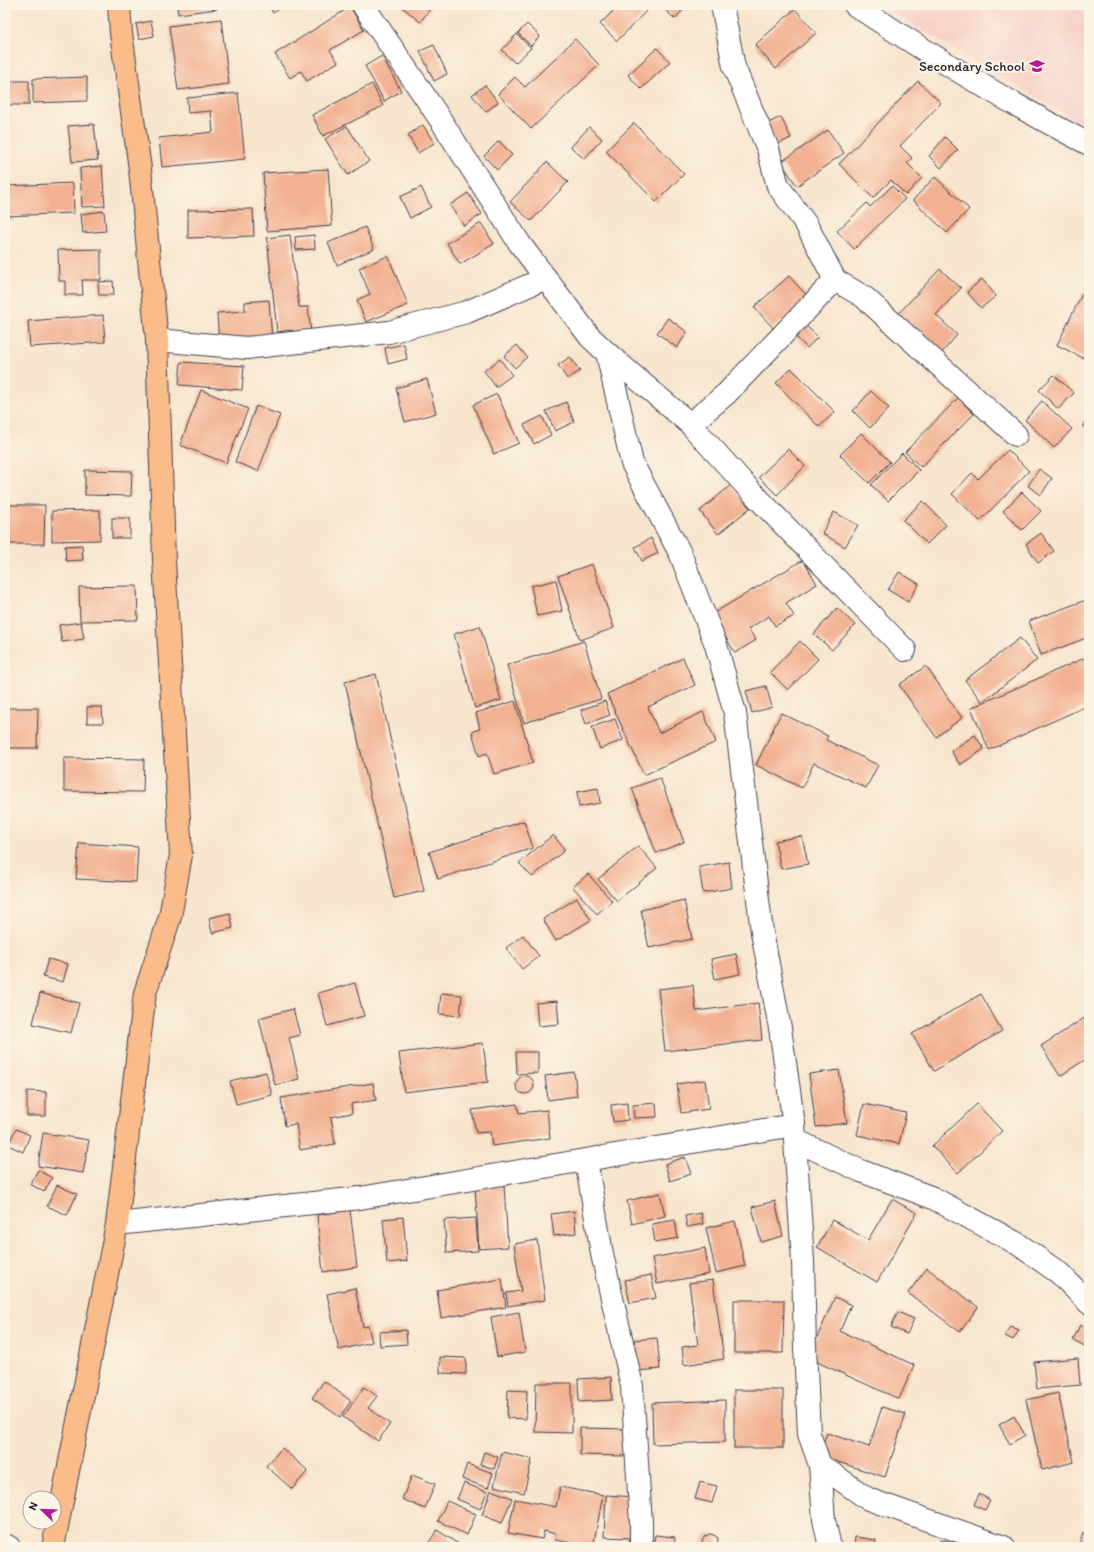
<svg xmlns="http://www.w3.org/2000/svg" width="1094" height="1552" font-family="Itim,sans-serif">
  <rect width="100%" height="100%" fill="#fcf5e5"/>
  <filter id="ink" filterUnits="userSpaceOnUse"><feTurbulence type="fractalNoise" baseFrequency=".025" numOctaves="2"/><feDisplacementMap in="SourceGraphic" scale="8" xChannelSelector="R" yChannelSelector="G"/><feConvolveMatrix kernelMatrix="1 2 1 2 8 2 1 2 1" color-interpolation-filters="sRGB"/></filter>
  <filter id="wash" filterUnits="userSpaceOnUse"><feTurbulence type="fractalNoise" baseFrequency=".012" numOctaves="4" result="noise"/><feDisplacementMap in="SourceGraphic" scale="16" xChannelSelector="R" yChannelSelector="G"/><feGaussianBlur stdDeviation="0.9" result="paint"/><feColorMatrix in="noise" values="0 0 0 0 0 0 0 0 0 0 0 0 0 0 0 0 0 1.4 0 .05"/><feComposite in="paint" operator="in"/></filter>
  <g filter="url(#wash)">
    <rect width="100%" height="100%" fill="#f7e5cd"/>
    <polygon fill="#f7d1c8" points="880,5 1089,5 1089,128"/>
    <g id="blocks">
      <g fill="#f2b191">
        <polygon points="177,5 217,5 217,9 178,14"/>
        <polygon points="269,5 285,5 273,13"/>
        <polygon points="400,5 433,5 420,22"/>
        <polygon points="619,5 652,5 617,41 600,24"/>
        <polygon points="661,5 687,5 675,19 661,6"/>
        <polygon points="350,7 364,30 330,50 338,62 307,81 301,71 290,78 275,54"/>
        <polygon points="795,9 816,33 776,69 755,45"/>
        <polygon points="221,19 229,84 178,90 169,26"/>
        <polygon points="151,21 154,36 139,39 136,24"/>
        <polygon points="527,24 540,36 531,46 518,33"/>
        <polygon points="517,34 531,48 515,63 502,50"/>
        <polygon points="575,39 599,65 531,129 498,94 515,77 525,87"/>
        <polygon points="434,45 447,74 434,81 420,51"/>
        <polygon points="657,48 670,62 641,89 628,75"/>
        <polygon points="382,56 401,91 384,101 365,66"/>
        <polygon points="87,77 87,101 33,103 33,79"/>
        <rect x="5" y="81" width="24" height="24"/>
        <polygon points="918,81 941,103 900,146 912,158 907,163 922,178 906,195 891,180 873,198 839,164"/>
        <polygon points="372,84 383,106 323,136 312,115"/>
        <polygon points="485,85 498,102 486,112 472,95"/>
        <polygon points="238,93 245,159 162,167 159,138 213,132 211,111 188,113 187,98"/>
        <polygon points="8,108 10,123 5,124 5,109"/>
        <polygon points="781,117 791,138 776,145 766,124"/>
        <polygon points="634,123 684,174 656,202 606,151"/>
        <polygon points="94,124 98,160 72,162 68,126"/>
        <polygon points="423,125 434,143 418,153 408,135"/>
        <polygon points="347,126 369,161 348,175 325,139"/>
        <polygon points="589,127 602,139 584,159 571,147"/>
        <polygon points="828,130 844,153 797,186 781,162"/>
        <polygon points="945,137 958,150 941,168 929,156"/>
        <polygon points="499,141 512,155 497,170 484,156"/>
        <polygon points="547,162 568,182 531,221 510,202"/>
        <polygon points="102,166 105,206 82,207 80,168"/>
        <polygon points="328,169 332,226 267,231 263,173"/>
        <polygon points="935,177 969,209 947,233 913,200"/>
        <polygon points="73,183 74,213 5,216 5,186"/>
        <polygon points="892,186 905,199 854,249 837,231 867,203 870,207"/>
        <polygon points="421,187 431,207 410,218 400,197"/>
        <polygon points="468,193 482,214 464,226 450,205"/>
        <polygon points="253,209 254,236 188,238 188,210"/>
        <polygon points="104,211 106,231 83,233 81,214"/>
        <polygon points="481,223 494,244 460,264 447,243"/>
        <polygon points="365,227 374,249 337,265 328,243"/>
        <polygon points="290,235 299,307 308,307 311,333 293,335 293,330 277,332 267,238"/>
        <polygon points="314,235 315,249 296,250 295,237"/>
        <polygon points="101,249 101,280 82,280 83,295 65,295 65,281 59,281 58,250"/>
        <polygon points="388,256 408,305 366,322 357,300 370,294 359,268"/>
        <polygon points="940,269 961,288 936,315 957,335 940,355 897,315"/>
        <polygon points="789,276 808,297 773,328 754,307"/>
        <polygon points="982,279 996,296 981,308 967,292"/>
        <polygon points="113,281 114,295 99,295 98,282"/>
        <polygon points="1083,292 1089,295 1089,345 1083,358 1057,345"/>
        <polygon points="269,300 272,340 219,344 217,313 245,311 245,302"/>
        <polygon points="103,315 105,342 30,347 28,321"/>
        <polygon points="668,318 687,332 677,348 657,333"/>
        <polygon points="805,325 818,337 807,348 795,336"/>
        <polygon points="404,344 407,359 388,364 385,348"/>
        <polygon points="517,345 527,357 515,368 504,356"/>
        <polygon points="570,357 580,371 567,379 558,365"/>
        <polygon points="500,359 512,375 496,387 484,371"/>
        <polygon points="181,362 244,366 242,390 179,385"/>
        <polygon points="791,368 835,412 819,427 776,383"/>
        <polygon points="1054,375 1074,393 1058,409 1039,390"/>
        <polygon points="427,379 436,413 405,422 396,388"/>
        <polygon points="201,390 248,409 226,463 180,445"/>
        <polygon points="871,391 889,408 870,428 853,411"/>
        <polygon points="497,394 519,443 494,454 473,405"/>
        <polygon points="958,398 974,414 921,467 905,452"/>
        <polygon points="1042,401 1072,429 1054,448 1025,420"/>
        <polygon points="566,402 574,422 555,431 546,411"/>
        <polygon points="256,406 280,415 258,471 235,462"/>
        <polygon points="542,416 551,435 534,444 524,425"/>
        <polygon points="1089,418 1089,431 1082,425"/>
        <polygon points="861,433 890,462 869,483 840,455"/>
        <polygon points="788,449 805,466 777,495 759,477"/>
        <polygon points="1008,450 1029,471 980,521 952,494 972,473 978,479"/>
        <polygon points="902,453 919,470 888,501 871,485"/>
        <polygon points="1039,469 1052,478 1041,495 1028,486"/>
        <polygon points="85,470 132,471 131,496 85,495"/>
        <polygon points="731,485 750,508 718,534 700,511"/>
        <polygon points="1022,492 1041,511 1022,530 1003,511"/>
        <polygon points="923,501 946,525 927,544 903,520"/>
        <polygon points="5,505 45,505 44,544 5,544"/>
        <polygon points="100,510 100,540 52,541 52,511"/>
        <polygon points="834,512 858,525 845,547 822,533"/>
        <rect x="112" y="518" width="18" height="20"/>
        <polygon points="1041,533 1054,551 1038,563 1026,544"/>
        <polygon points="651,538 658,553 642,561 635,547"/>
        <polygon points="82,545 83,560 66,561 65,546"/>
        <polygon points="803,560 817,584 786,603 794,616 775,626 769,616 748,629 756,640 735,653 712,614"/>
        <polygon points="592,564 614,628 580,640 558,576"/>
        <polygon points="899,572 919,584 908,602 888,590"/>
        <polygon points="556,580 562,611 537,616 531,586"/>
        <polygon points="137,586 138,620 80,621 79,587"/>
        <polygon points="1089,599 1089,637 1041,655 1029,621"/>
        <polygon points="837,608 855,625 832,650 814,634"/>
        <polygon points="81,622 84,639 62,642 59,625"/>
        <polygon points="480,626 501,700 475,708 454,634"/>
        <polygon points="1020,638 1037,660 982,702 965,680"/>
        <polygon points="584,641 601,699 524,723 507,665"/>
        <polygon points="800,641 818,659 788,690 770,672"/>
        <polygon points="1089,656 1089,705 989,750 971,708"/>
        <polygon points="683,658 695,685 648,707 659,733 703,712 716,742 644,775 607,694"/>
        <polygon points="926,666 962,718 936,737 899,685"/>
        <polygon points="376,674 424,891 394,898 345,682"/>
        <polygon points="766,686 772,707 752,713 746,691"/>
        <polygon points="515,701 533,763 494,774 487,753 479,756 472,732 480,729 476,713"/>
        <polygon points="605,701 610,715 586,724 581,710"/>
        <polygon points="87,707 102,707 103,723 87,723"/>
        <polygon points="5,708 38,708 37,748 5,748"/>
        <polygon points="781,713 828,736 826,740 878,765 866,788 814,763 802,788 756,765"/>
        <polygon points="615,719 623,740 600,749 592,727"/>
        <polygon points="975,735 984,749 960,765 951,751"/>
        <polygon points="64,758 144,759 143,792 64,791"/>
        <polygon points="660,778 684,842 656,853 632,788"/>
        <polygon points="598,788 600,803 579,807 577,792"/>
        <polygon points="524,821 533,848 438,879 429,852"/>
        <polygon points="553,835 565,850 532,877 519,863"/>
        <polygon points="802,836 808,864 781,869 775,841"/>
        <polygon points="79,843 138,847 136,882 76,879"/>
        <polygon points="638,846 657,868 617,901 598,879"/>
        <polygon points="729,862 732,888 703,893 699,867"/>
        <polygon points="588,874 612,901 597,914 573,887"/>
        <polygon points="577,898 591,920 556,941 543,919"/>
        <polygon points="684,900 692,939 649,948 641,910"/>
        <polygon points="230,913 233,928 212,933 209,918"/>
        <polygon points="523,935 539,956 522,969 506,948"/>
        <polygon points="736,954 740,974 715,979 711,959"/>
        <polygon points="48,959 68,964 63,982 43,977"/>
        <polygon points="355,983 364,1016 327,1026 318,993"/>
        <polygon points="693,985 696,1011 758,1003 762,1040 665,1051 658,989"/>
        <polygon points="40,993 79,1003 71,1033 33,1024"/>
        <polygon points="441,993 462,995 460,1016 439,1014"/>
        <polygon points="981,994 1002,1031 934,1071 912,1034"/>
        <polygon points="557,1001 559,1024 538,1026 536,1003"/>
        <polygon points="293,1009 300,1035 289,1038 299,1079 275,1085 259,1018"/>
        <polygon points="1089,1015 1089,1057 1060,1076 1041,1046"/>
        <polygon points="483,1043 488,1082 404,1092 399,1053"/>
        <polygon points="516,1052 538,1052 538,1073 517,1074"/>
        <polygon points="839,1070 847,1123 816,1127 809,1074"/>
        <polygon points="266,1072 272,1095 236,1104 230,1081"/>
        <polygon points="574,1072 577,1096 548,1100 545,1076"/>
        <circle cx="525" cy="1085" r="9"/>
        <polygon points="705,1080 709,1109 681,1113 677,1084"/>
        <polygon points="373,1083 376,1100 351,1104 352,1113 331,1117 335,1144 300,1150 296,1124 285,1126 281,1098"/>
        <polygon points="27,1091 46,1092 46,1116 27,1116"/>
        <polygon points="627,1103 628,1120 613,1122 611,1105"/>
        <polygon points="656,1103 657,1117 634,1118 633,1105"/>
        <polygon points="517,1104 519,1113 547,1110 550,1138 492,1146 490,1132 476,1133 472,1110"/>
        <polygon points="864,1104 906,1113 899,1144 857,1135"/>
        <polygon points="977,1104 1002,1131 958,1173 932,1146"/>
        <polygon points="16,1129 30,1135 23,1152 8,1145"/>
        <polygon points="43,1133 89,1140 83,1173 38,1166"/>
        <polygon points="685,1157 691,1174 670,1181 665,1164"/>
        <polygon points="38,1170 52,1178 44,1192 30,1184"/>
        <polygon points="57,1185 77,1194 67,1215 47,1206"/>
        <polygon points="504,1185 508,1247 479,1249 475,1187"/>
        <polygon points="660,1193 665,1216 632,1224 627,1201"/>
        <polygon points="892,1199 917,1213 877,1282 817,1247 833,1220 868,1240"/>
        <polygon points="775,1201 783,1236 761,1242 752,1207"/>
        <polygon points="350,1210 357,1267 323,1272 317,1215"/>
        <polygon points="574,1211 576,1233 554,1236 551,1214"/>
        <polygon points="701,1213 703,1224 687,1227 685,1216"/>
        <polygon points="403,1217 407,1261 387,1263 383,1219"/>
        <polygon points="476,1218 478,1251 447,1253 444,1220"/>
        <polygon points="675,1220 678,1238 655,1242 652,1224"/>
        <polygon points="735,1221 745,1266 716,1273 706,1228"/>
        <polygon points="537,1240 545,1300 508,1306 506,1293 521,1291 514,1244"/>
        <polygon points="705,1248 709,1274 657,1284 652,1258"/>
        <polygon points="927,1268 978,1307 960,1332 908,1293"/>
        <polygon points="651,1275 656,1298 630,1303 625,1280"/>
        <polygon points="502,1279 506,1307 441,1318 437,1290"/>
        <polygon points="713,1280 724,1359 684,1365 682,1347 698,1345 689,1283"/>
        <polygon points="355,1288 363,1327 368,1326 372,1342 339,1350 327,1294"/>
        <polygon points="835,1297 851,1305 840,1331 914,1365 899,1399 808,1358"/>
        <polygon points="734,1300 784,1300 783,1353 734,1353"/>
        <polygon points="519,1312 525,1352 497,1357 491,1317"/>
        <polygon points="898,1312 914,1319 907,1334 891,1327"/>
        <polygon points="1080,1325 1089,1329 1089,1348 1073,1340"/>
        <polygon points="1010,1326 1019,1330 1013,1340 1005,1336"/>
        <polygon points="406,1330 407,1344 380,1346 379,1332"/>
        <polygon points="657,1338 660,1369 637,1371 634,1340"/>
        <polygon points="440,1357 466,1358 466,1374 440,1373"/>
        <polygon points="1078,1358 1080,1385 1037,1389 1034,1362"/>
        <polygon points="611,1377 612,1400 579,1402 578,1379"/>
        <polygon points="324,1381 351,1401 340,1417 312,1398"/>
        <polygon points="536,1383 572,1383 572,1433 535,1432"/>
        <polygon points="364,1387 377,1396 368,1408 390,1424 378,1441 343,1417"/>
        <polygon points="508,1390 527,1391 526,1419 507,1418"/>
        <rect x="734" y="1390" width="49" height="58"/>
        <polygon points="1058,1393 1074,1462 1042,1470 1026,1400"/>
        <polygon points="725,1400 725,1442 653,1444 652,1403"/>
        <polygon points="882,1407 906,1414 885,1477 819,1456 827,1433 869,1447"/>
        <polygon points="1014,1416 1025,1435 1010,1444 999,1425"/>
        <polygon points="580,1428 627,1429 626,1456 580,1455"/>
        <polygon points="282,1448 308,1471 292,1489 266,1466"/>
        <polygon points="484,1452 498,1457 494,1469 480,1464"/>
        <polygon points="502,1452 532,1459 524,1493 494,1486"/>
        <polygon points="467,1464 493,1473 488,1488 462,1479"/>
        <polygon points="412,1475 435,1484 425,1509 402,1499"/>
        <polygon points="700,1482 717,1486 712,1503 695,1499"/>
        <polygon points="464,1483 487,1492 480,1509 457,1499"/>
        <polygon points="560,1487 603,1495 593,1547 555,1540 556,1534 544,1531 542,1539 508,1533 515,1499 556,1507"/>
        <polygon points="491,1490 512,1498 502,1523 482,1515"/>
        <polygon points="979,1494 990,1500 985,1510 974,1505"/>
        <polygon points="606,1495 634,1497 631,1538 604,1537"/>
        <polygon points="447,1501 476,1514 467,1535 438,1521"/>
        <polygon points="437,1530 463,1547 426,1547"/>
        <polygon points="1083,1533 1089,1535 1089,1547 1078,1546"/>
        <polygon points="709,1534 714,1535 718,1538 717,1547 703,1547 702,1542 704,1537"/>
        <polygon points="655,1535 675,1537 674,1547 653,1547"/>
        <polygon points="855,1537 876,1540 875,1547 854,1547"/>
        <polygon points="940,1540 960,1543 960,1547 939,1547"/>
      </g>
    </g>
  </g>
  <g filter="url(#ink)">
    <use href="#blocks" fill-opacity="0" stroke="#423f51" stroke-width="1"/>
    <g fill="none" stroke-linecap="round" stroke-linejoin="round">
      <g stroke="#423f51" stroke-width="24">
        <g id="minor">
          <polyline points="363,5 440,119 520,244 590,337 607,353 632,463 680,553 716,645 735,713 762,932 780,1028 794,1125 803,1261 805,1347 809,1434 820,1465 824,1520 830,1547"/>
          <polyline points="722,5 734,67 768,149 778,186 806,224 835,280 864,297 1016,435"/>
          <path d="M855,5C930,55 1008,103 1089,144"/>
          <polyline points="157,340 247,348 389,332 467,312 546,278"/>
          <polyline points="607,353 690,424 749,489 905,650"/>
          <polyline points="690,424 726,394 835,280"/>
          <polyline points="795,1140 861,1171 933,1198 1018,1244 1059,1273 1089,1303"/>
          <polyline points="586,1160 602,1254 632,1386 641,1523 641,1547"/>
          <polyline points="117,1224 360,1198 794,1125"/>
          <polyline points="820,1465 868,1499 1004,1547"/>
          <polyline points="5,1545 9,1547"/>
        </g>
      </g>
      <g stroke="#423f51" stroke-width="24">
        <polyline id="major" points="53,1547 117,1224 145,993 170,917 181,855 164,560 157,340 140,169 121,33 119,5"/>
      </g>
      <use href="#minor" stroke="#fff" stroke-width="22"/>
      <use href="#major" stroke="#f9bc8a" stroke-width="22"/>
    </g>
  </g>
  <defs>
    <g id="school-bare" transform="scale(1.2)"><path d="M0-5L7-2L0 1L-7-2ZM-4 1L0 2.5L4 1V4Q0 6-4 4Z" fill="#b5179e" stroke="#fcf5e5" stroke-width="2.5" paint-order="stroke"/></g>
  </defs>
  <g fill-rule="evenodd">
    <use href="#school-bare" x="1037" y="66"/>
  </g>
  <g text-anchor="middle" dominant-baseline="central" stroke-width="4" stroke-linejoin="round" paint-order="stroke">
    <g font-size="14" fill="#22223b" stroke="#fcf5e5" text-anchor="end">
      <text x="1025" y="66">Secondary School</text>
    </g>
  </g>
  <rect width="1094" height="1552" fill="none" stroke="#fcf5e5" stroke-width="20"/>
  <g transform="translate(42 1510) rotate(293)"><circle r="19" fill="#fcf5e5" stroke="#a5a1a1"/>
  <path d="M0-3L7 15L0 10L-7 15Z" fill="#b5179e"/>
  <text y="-6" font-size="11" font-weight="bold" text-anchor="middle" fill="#22223b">N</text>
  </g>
</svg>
